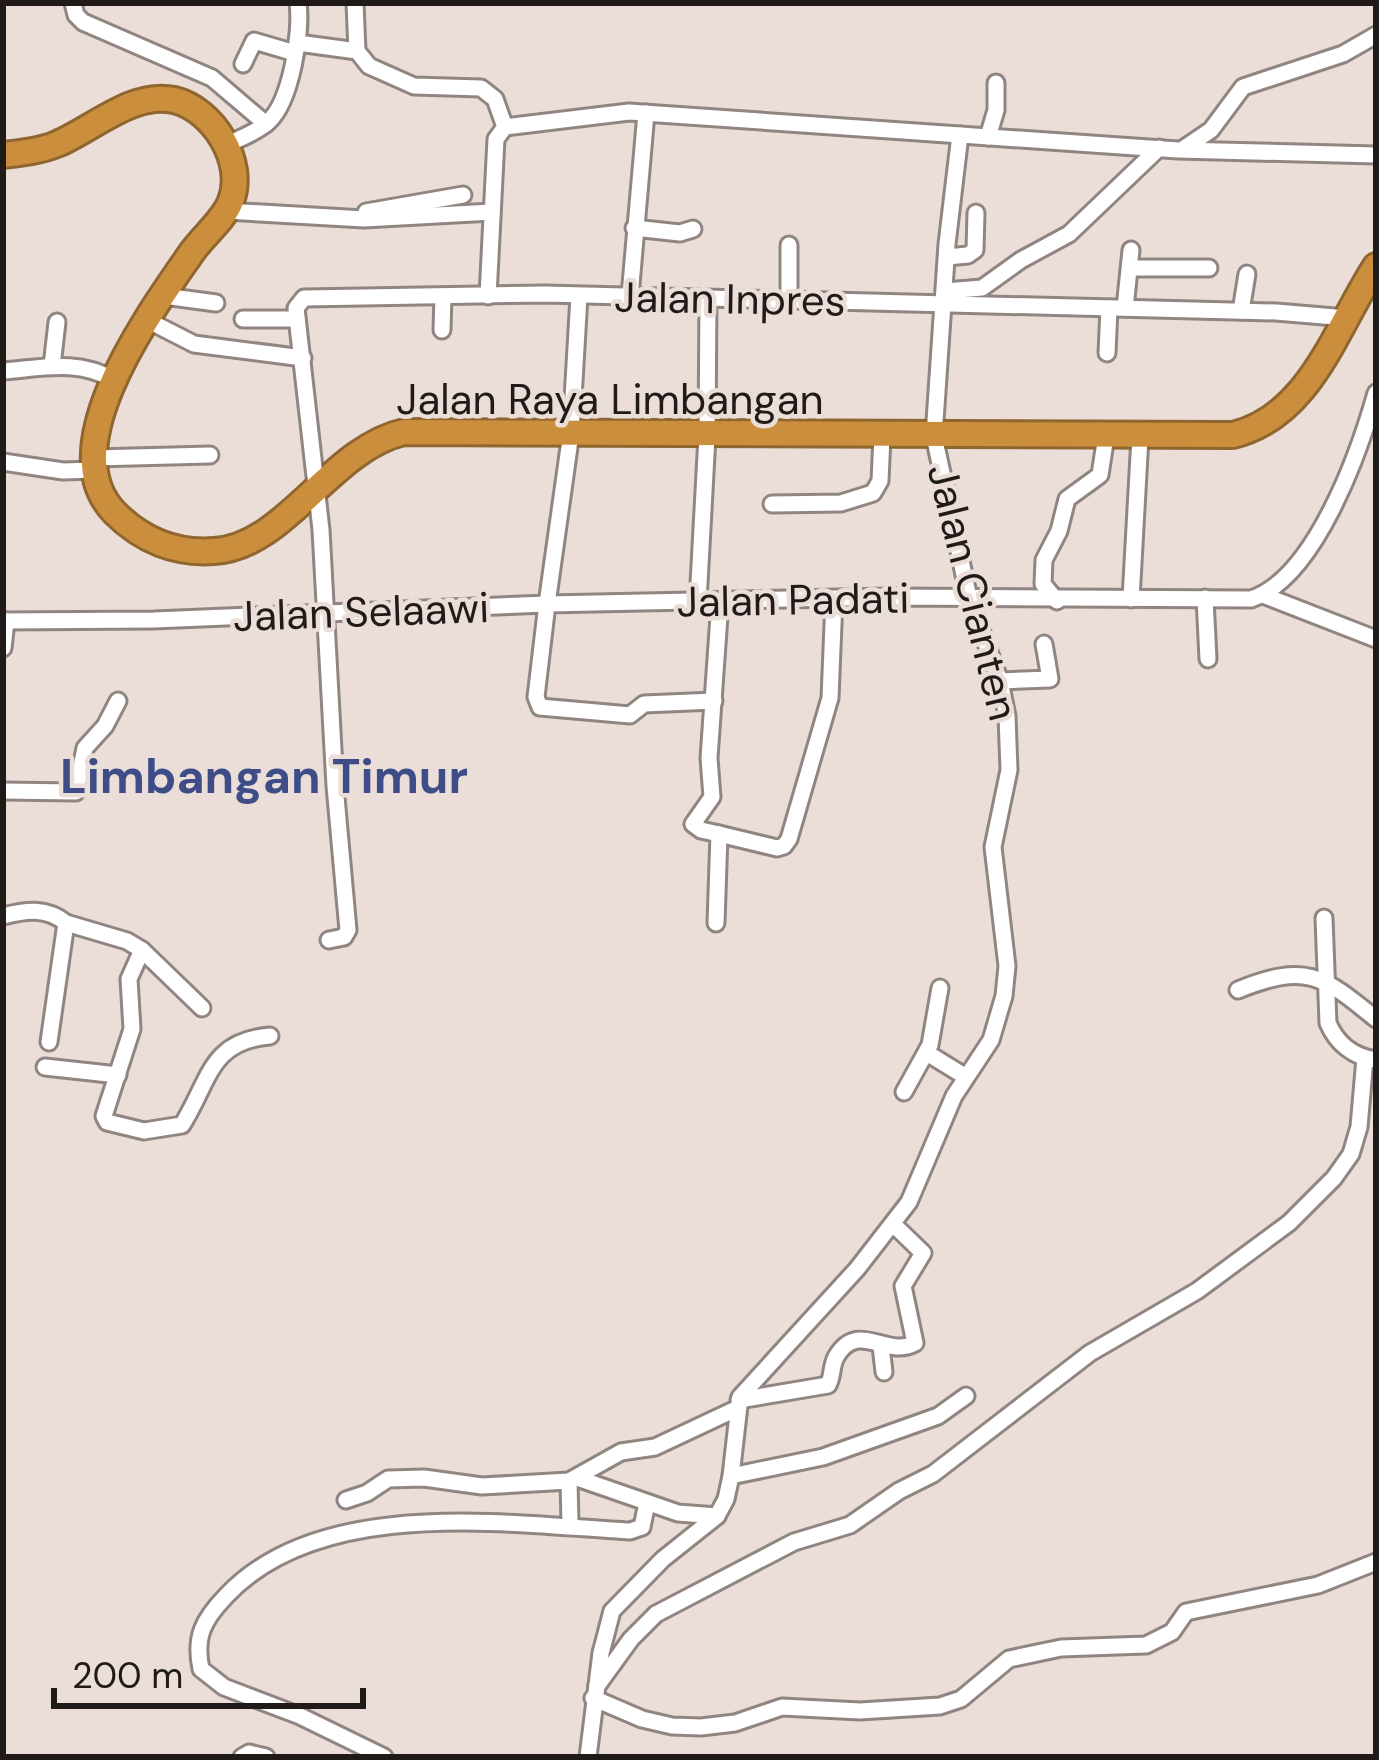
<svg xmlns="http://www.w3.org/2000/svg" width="1379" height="1760" font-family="'DM Sans',sans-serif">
  <rect width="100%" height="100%" fill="#ebded9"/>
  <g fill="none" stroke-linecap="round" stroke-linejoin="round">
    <g stroke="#918581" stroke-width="21">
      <g id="minor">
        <polyline points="73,3 76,15 83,22 212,78 266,124"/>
        <polyline points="355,3 357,51 369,66 414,86 481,88 495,99 505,127 629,112 1178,150 1376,155"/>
        <polyline points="298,43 357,51"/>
        <polyline points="243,64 254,41 295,53"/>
        <polyline points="988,137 996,110 996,83"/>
        <path d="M226,145C240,138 256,133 268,122C291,102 302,32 298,3"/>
        <polyline points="1183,149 1211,130 1243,87 1343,54 1376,35"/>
        <polyline points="226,211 364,219 492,212"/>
        <polyline points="366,212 463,195"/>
        <polyline points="634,228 680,233 693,229"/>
        <polyline points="789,245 789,300"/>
        <polyline points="947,257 968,255 975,250 976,213"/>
        <polyline points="1130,268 1209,268"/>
        <polyline points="945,291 982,288 1021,260 1069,234 1159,148"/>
        <polyline points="164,296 216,303"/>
        <polyline points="488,296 496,139 505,127"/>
        <polyline points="630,296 646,113"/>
        <polyline points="1125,308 1131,250"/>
        <polyline points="1241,311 1247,274"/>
        <polyline points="243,319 297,319"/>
        <polyline points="149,321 194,344 303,358"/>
        <polyline points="442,330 443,296"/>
        <polyline points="1107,353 1109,308"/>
        <polyline points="52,366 57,322"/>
        <path d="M3,371C43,368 78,359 114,380"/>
        <polyline points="94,458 210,455"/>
        <polyline points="3,462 63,471 94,470"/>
        <polyline points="772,504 841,503 873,493 880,481 882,436"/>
        <polyline points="1263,595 1376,639"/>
        <polyline points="1205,598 1208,659"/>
        <polyline points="1131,599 1140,437"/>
        <polyline points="1057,601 1043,584 1044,560 1059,531 1067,499 1100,475 1106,436"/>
        <polyline points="698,602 707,436 708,298"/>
        <polyline points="3,621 154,620 547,604 571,433 579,296"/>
        <polyline points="3,648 6,621"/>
        <polyline points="1000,681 1050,679 1044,644"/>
        <path d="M714,701L644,704L630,715L540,707L536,697L547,604L890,597L1251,599C1315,578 1359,453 1376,393"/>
        <polyline points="3,791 76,792 85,748 105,726 118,701"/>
        <polyline points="719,834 701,830 693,824 712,797 709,758 720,602"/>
        <path d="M3,916C26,910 46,907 66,923L49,1042"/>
        <path d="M1324,918L1328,1023C1337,1044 1354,1057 1376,1060"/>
        <path d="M66,923L127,941L142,950L129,979L132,1029L104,1116L107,1122L144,1131L182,1125C210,1081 209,1041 270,1036"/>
        <polyline points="716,923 719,834 777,848 784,846 789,839 830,698 834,600"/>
        <polyline points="329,940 344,937 348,930 335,786 321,530 296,308 304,298 545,294 1276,312 1347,318"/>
        <polyline points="142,950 202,1008"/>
        <path d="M1238,990C1307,962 1323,976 1376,1019"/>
        <polyline points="927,1053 966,1077"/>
        <polyline points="45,1067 118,1075"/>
        <polyline points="904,1092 930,1045 940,988"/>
        <polyline points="881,1346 884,1372"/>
        <path d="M739,1400L828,1385C833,1376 831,1366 836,1357C858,1319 886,1359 915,1343L903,1286L923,1253L893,1224"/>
        <polyline points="731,1476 823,1457 938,1416 966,1396"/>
        <polyline points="577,1478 678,1513 717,1516"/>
        <polyline points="569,1481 570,1524"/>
        <polyline points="346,1500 367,1493 388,1479 424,1478 482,1486 569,1481 621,1452 655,1447 738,1408"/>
        <polyline points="597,1686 631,1639 656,1614 794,1542 850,1525 899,1491 933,1474 1090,1353 1197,1291 1289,1223 1334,1178 1351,1154 1359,1127 1365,1058"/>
        <polyline points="593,1698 642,1719 672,1726 701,1727 735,1723 782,1707 860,1711 940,1706 961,1699 1009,1659 1061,1648 1146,1645 1172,1632 1186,1612 1318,1585 1376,1562"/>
        <polyline points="242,1757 249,1753 266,1757"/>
        <path d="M384,1757L300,1716L224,1687L201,1669C194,1636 204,1619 226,1596C320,1496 507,1524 630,1531L642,1527L647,1503"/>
        <polyline points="588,1757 601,1653 612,1611 663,1559 717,1516 726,1499 731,1476 740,1397 857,1269 909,1202 954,1096 991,1040 1004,996 1007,966 993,847 1009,770 1007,716 1000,681 969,598 934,436 947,244 960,135"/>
      </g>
    </g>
    <g stroke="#8f6630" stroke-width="30">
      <path id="highway" d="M3,155C21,153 40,151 57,144C93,129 133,91 174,100C213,109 246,162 231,201C224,220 204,235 192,252C152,310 50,447 115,513C142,540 176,554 214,551C286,547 330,449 404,432L1233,435C1311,416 1336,327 1376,266"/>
    </g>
    <use href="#minor" stroke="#fff" stroke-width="15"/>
    <use href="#highway" stroke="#cb8e3c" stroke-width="24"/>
  </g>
  <g text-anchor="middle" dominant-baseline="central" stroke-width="9" stroke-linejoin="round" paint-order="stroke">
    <g font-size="42" fill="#201b19" stroke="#ebded9">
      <text transform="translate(730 299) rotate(1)">Jalan Inpres</text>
      <text x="610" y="399">Jalan Raya Limbangan</text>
      <text transform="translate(973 592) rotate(76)">Jalan Cianten</text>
      <text transform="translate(793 600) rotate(-1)">Jalan Padati</text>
      <text transform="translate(361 612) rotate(-2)">Jalan Selaawi</text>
    </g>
    <g font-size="48" font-weight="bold" fill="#3e4c88" stroke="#ebded9">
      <text x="264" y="776">Limbangan Timur</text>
    </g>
  </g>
  <rect width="1379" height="1760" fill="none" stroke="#201b19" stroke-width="12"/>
  <path d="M54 1688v18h309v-18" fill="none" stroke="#201b19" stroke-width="6"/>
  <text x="72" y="1688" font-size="36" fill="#201b19" stroke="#ebded9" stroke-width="9" paint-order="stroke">200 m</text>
</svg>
